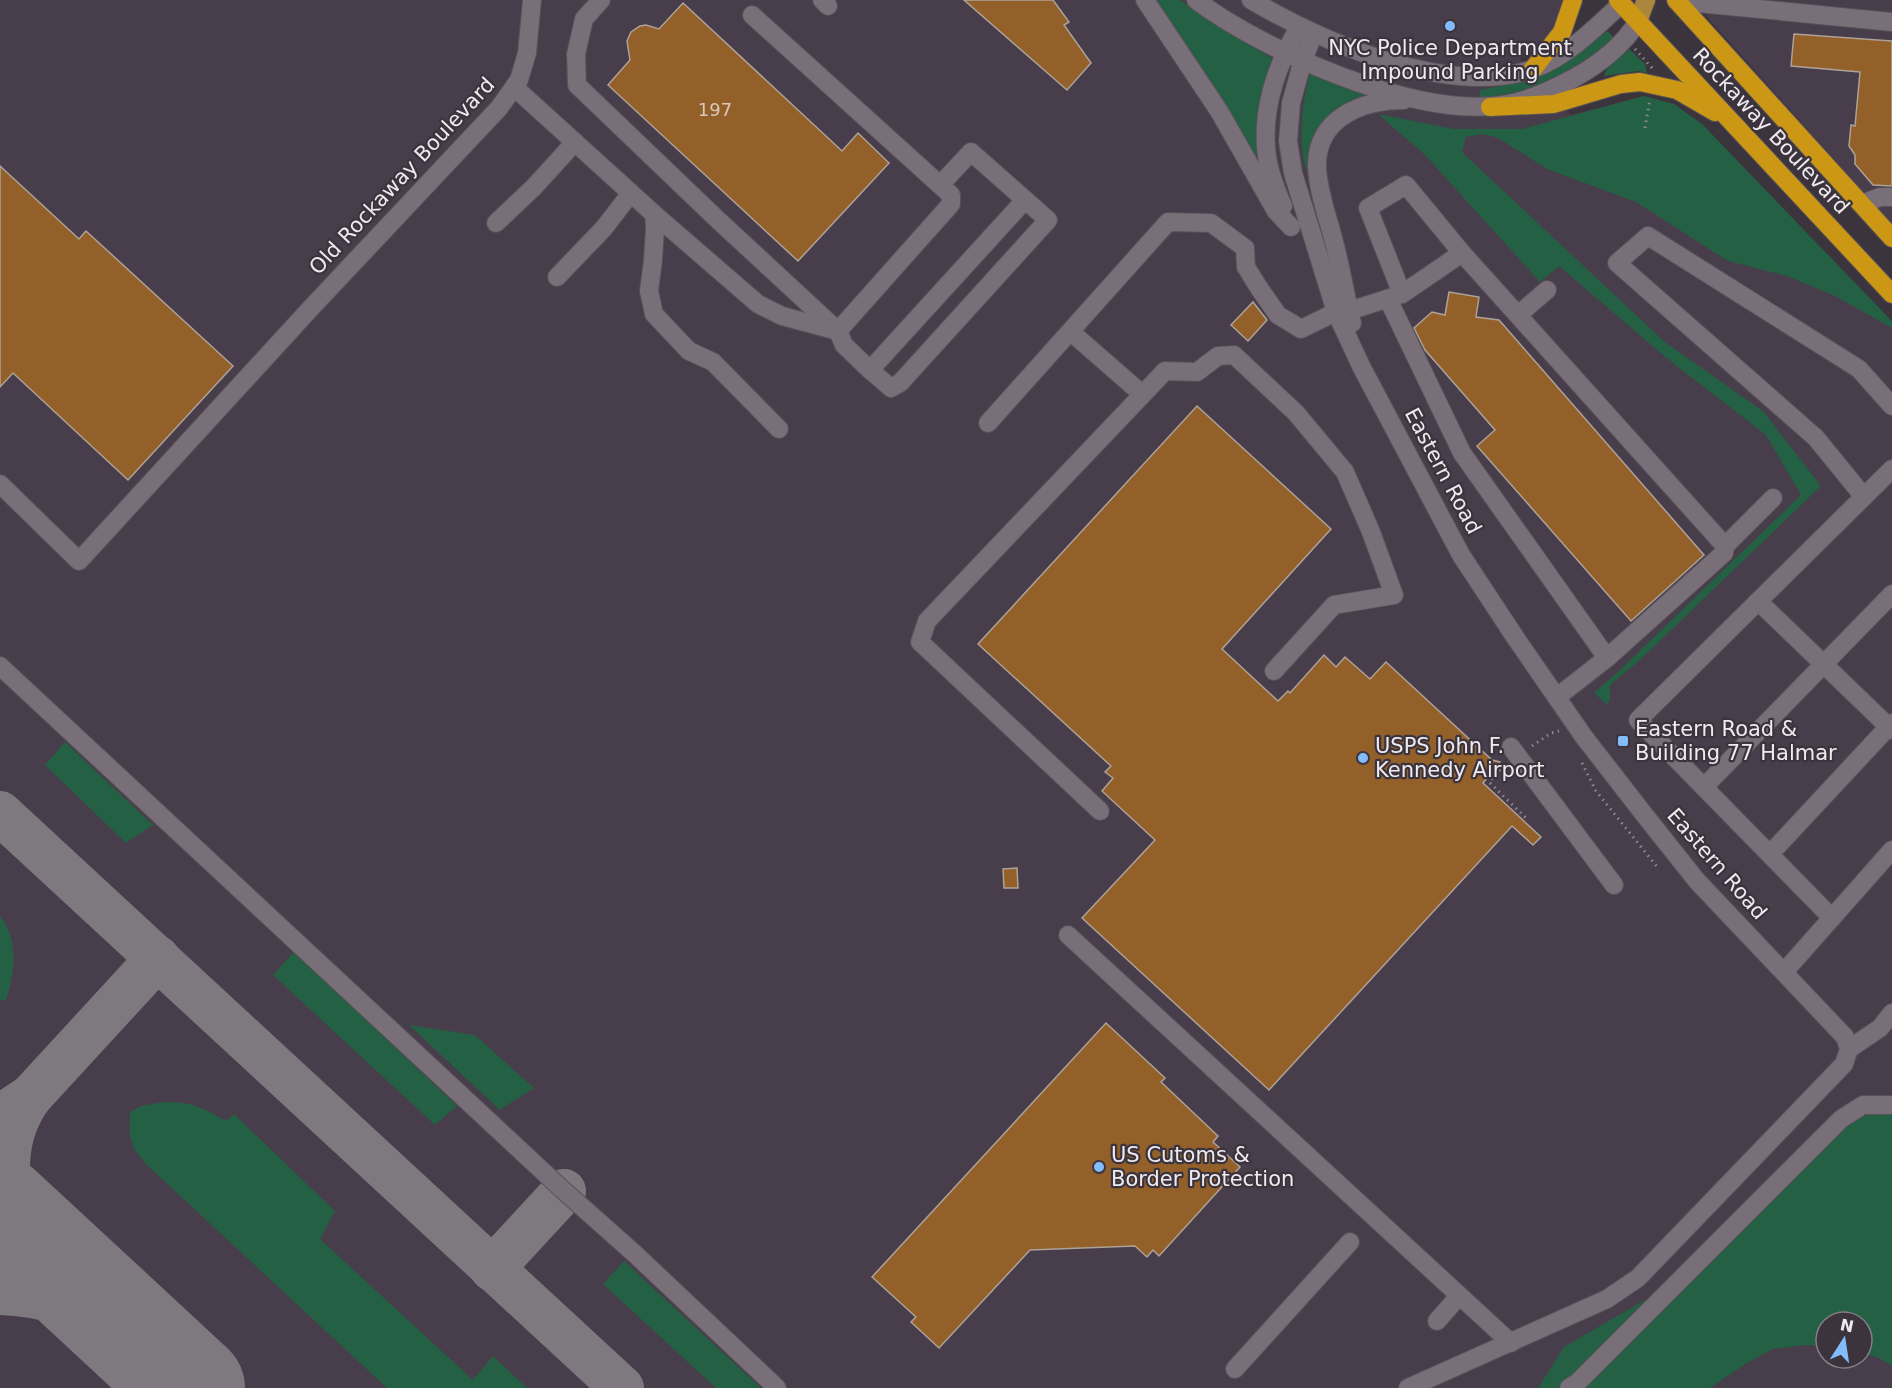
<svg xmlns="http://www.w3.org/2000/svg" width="1892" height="1388" font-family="'DejaVu Sans',sans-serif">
  <rect width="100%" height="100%" fill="#3b343d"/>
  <g fill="#483d4a" fill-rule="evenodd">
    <path d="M0,0H1562L1560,21L1545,44L1520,59L1571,115L1644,96L1674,104L1702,124L1892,322V1388H0ZM1826,1322H1862V1358H1826Z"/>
    <polygon points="1692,0 1892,0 1892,224"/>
  </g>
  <g fill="#246043">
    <polygon points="1156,0 1180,0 1274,60 1259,154 1254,155"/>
    <path d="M1607,31L1614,37C1571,76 1538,91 1480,98V90C1536,79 1563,69 1607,31Z"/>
    <polygon points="1629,49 1645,64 1647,73 1638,71 1604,76 1607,69"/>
    <path d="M1310,74L1367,95L1345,104L1328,117L1310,171H1306C1298,139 1301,106 1310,74Z"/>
    <polygon points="1644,96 1674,104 1702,124 1887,316 1892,322 1892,328 1835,296 1787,276 1728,261 1636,202 1547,169 1498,138 1483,134 1466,137 1462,152 1665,342 1764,412 1821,486 1640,660 1610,685 1610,699 1607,705 1594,693 1622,668 1801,495 1766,435 1669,360 1559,266 1540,282 1425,155 1378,114 1454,129 1522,129"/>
    <polygon points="65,742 153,825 126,843 45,765"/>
    <path d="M0,916C19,938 15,974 6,1000H0Z"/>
    <polygon points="294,952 457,1106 435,1125 273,975"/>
    <polygon points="409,1025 475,1035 534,1088 500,1110"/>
    <path d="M164,1102C192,1102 202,1107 226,1121L234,1114L335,1211L320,1239L473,1380L493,1356L527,1388H387L149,1167C129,1144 129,1142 130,1112L141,1106Z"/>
    <polygon points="1875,1111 1892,1112 1892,1366 1879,1358 1862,1353 1862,1322 1826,1322 1826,1346 1805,1345 1773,1349 1747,1363 1710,1388 1577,1388 1842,1127"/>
    <polygon points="624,1261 761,1388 716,1388 603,1284"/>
    <polygon points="1655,1294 1572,1382 1560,1388 1538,1388 1564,1347"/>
  </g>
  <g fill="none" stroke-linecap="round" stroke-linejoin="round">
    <g stroke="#7e787f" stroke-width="44">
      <polyline points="0,813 622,1388"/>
      <polyline points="7,1112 31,1096 158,958"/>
      <path d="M0,1134L8,1120L31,1096C4,1133 0,1183 24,1223C36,1240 52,1256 66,1272"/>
      <polyline points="492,1269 564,1191"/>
      <path d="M0,1293C37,1295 75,1303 108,1321C124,1330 138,1343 154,1353"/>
    </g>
    <polyline stroke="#7e787f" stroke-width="108" points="0,1211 191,1388"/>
  </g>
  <g fill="#936029" stroke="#ada298" stroke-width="1.5">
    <polygon points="964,0 1053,0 1069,22 1064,25 1091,63 1067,90"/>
    <polygon points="683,3 842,151 858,133 889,163 798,261 608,85 630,60 627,41 631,32 640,26 646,25 659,29"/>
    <polygon points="1794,34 1892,41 1892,186 1873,185 1855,164 1855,155 1849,146 1851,125 1855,126 1860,72 1791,66"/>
    <polygon points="0,166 79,239 86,231 233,366 128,480 13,373 0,387"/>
    <polygon points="1449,292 1479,297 1476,317 1499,320 1704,555 1631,621 1477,446 1495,430 1425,350 1414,328 1432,312 1445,315"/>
    <polygon points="1253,302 1267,320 1248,341 1231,325"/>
    <polygon points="1197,406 1331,529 1222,649 1278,701 1288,691 1290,693 1324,655 1336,667 1345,657 1370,679 1386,662 1492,760 1500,762 1483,783 1541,837 1533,845 1512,826 1269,1090 1082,918 1155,840 1102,791 1113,778 1105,772 1111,766 978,644"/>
    <polygon points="1017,868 1018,888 1004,888 1003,869"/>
    <polygon points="1106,1023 1165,1078 1161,1082 1218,1136 1213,1142 1240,1167 1159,1256 1153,1250 1147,1257 1135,1246 1030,1250 939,1348 911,1322 916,1317 872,1277"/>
  </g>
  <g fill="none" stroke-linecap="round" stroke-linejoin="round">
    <g stroke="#575158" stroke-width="20">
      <g id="minor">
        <polyline points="601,0 584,19 576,54 577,85 718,220 838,331 844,345 870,370 1025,200"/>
        <polyline points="822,0 828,6"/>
        <polyline points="1145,0 1219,111 1276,211 1291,227"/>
        <path d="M1196,0C1264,51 1408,114 1492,106C1522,104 1548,92 1574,78C1598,65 1624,45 1638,21"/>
        <path d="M1251,0C1323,42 1449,98 1533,69C1568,56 1595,28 1621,4"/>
        <polyline points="1677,1 1892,22"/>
        <polyline points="1314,33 1303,60 1291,103 1288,141 1293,173 1336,312 1361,366 1461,555 1515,637 1584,737 1643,813 1697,881 1845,1037 1849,1049 1844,1064 1638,1278 1607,1299 1408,1388"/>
        <polyline points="514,87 654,214 655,228 653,260 649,291 654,314 689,351 713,362 779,429"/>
        <polyline points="1862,204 1880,197 1892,197"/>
        <path d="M1283,206C1275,188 1267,167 1266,147C1263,104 1278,63 1299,27"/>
        <polyline points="654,214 758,304 782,316 838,331 951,204 951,195 752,15"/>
        <polyline points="496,223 534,187 575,142"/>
        <polyline points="557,277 604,228 631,193"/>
        <polyline points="1402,294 1368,208 1406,185 1462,253"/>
        <polyline points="1349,311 1402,294 1462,253 1725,546 1724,553 1607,658 1462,453 1388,299"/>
        <polyline points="1518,315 1547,290"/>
        <path d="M1352,323C1345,295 1341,266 1333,238C1327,215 1318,191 1317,167C1316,118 1362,100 1404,100"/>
        <polyline points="1071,332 1142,394"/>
        <polyline points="870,370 891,388 900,383 1048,220 971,152 940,185"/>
        <polyline points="988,423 1168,222 1211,223 1245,248 1246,267 1259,288 1278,315 1301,329 1336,312"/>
        <polyline points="0,484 79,561 310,309 499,108 519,80 527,53 532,0"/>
        <polyline points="1864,497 1816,438 1617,263 1648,236 1859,369 1892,406"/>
        <polyline points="1725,546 1773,498"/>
        <polyline points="1758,601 1892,730"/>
        <polyline points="0,666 564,1191 635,1254 777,1388"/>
        <polyline points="1557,697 1607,658"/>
        <polyline points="1511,747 1614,885"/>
        <polyline points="1704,787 1892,594"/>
        <polyline points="1100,811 920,642 927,621 1165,371 1197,372 1218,356 1234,355 1296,413 1345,472 1371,532 1394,595 1334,605 1274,671"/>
        <polyline points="1770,854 1892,723"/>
        <polyline points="1832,918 1638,720 1892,469"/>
        <polyline points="1068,935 1511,1343"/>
        <polyline points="1784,972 1892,850"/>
        <polyline points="1849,1049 1880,1028 1892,1013"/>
        <polyline points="1437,1321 1459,1296"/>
        <polyline points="1235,1369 1350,1242"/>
        <polyline points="1569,1388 1577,1383 1841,1119 1863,1105 1892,1105"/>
      </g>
    </g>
    <g stroke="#575158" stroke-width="20">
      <polyline id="major" points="1638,21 1646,0"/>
    </g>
    <g stroke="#575158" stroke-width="20">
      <g id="highway">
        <polyline points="1618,0 1892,294"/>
        <polyline points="1676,0 1892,238"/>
        <polyline points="1533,69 1562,32 1573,0"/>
        <polyline points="1490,107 1554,104 1621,84 1640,82 1677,90 1715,112"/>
      </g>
    </g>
    <g stroke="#8f8991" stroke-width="3" stroke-dasharray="1.5 4.5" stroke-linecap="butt">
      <polyline points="1635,49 1653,69"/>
      <polyline points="1645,128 1650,99"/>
      <polyline points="1532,746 1551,733 1559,731"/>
      <polyline points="1582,763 1596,791 1658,868"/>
      <polyline points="1504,765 1489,782 1527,819"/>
    </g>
    <use href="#minor" stroke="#786f79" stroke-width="18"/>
    <use href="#major" stroke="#aa873d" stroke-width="18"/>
    <use href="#highway" stroke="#cb9715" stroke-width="18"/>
  </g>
  <g fill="#84bcfb" stroke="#3b343d" stroke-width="2">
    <circle cx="1450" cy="26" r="6"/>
    <rect x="1617" y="735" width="12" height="12" rx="3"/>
    <circle cx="1363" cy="758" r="6"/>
    <circle cx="1099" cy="1167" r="6"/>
  </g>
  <g text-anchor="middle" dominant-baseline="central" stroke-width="4.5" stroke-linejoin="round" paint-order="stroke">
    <g font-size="18" fill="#d8c8be">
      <text x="715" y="109">197</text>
    </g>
    <g font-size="21" fill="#efeaf0" stroke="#3b343d" text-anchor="start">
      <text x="1450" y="48" text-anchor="middle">NYC Police Department<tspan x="1450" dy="24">Impound Parking</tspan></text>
      <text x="1635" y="729">Eastern Road &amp;<tspan x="1635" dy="24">Building 77 Halmar</tspan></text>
      <text x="1375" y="746">USPS John F.<tspan x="1375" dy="24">Kennedy Airport</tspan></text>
      <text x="1111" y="1155">US Cutoms &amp;<tspan x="1111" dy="24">Border Protection</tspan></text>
    </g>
    <g font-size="21" fill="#efeaf0" stroke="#3b343d">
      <text transform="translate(1771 131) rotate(47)">Rockaway Boulevard</text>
      <text transform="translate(402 176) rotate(-47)">Old Rockaway Boulevard</text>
      <text transform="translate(1443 471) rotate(62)">Eastern Road</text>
      <text transform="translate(1717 864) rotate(49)">Eastern Road</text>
    </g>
  </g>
  <g transform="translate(1844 1340) rotate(12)"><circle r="28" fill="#3b343d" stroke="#837d85" stroke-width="1.5"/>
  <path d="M0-4.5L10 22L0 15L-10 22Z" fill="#84bcfb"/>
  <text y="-9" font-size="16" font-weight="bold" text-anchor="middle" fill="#efeaf0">N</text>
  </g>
</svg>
